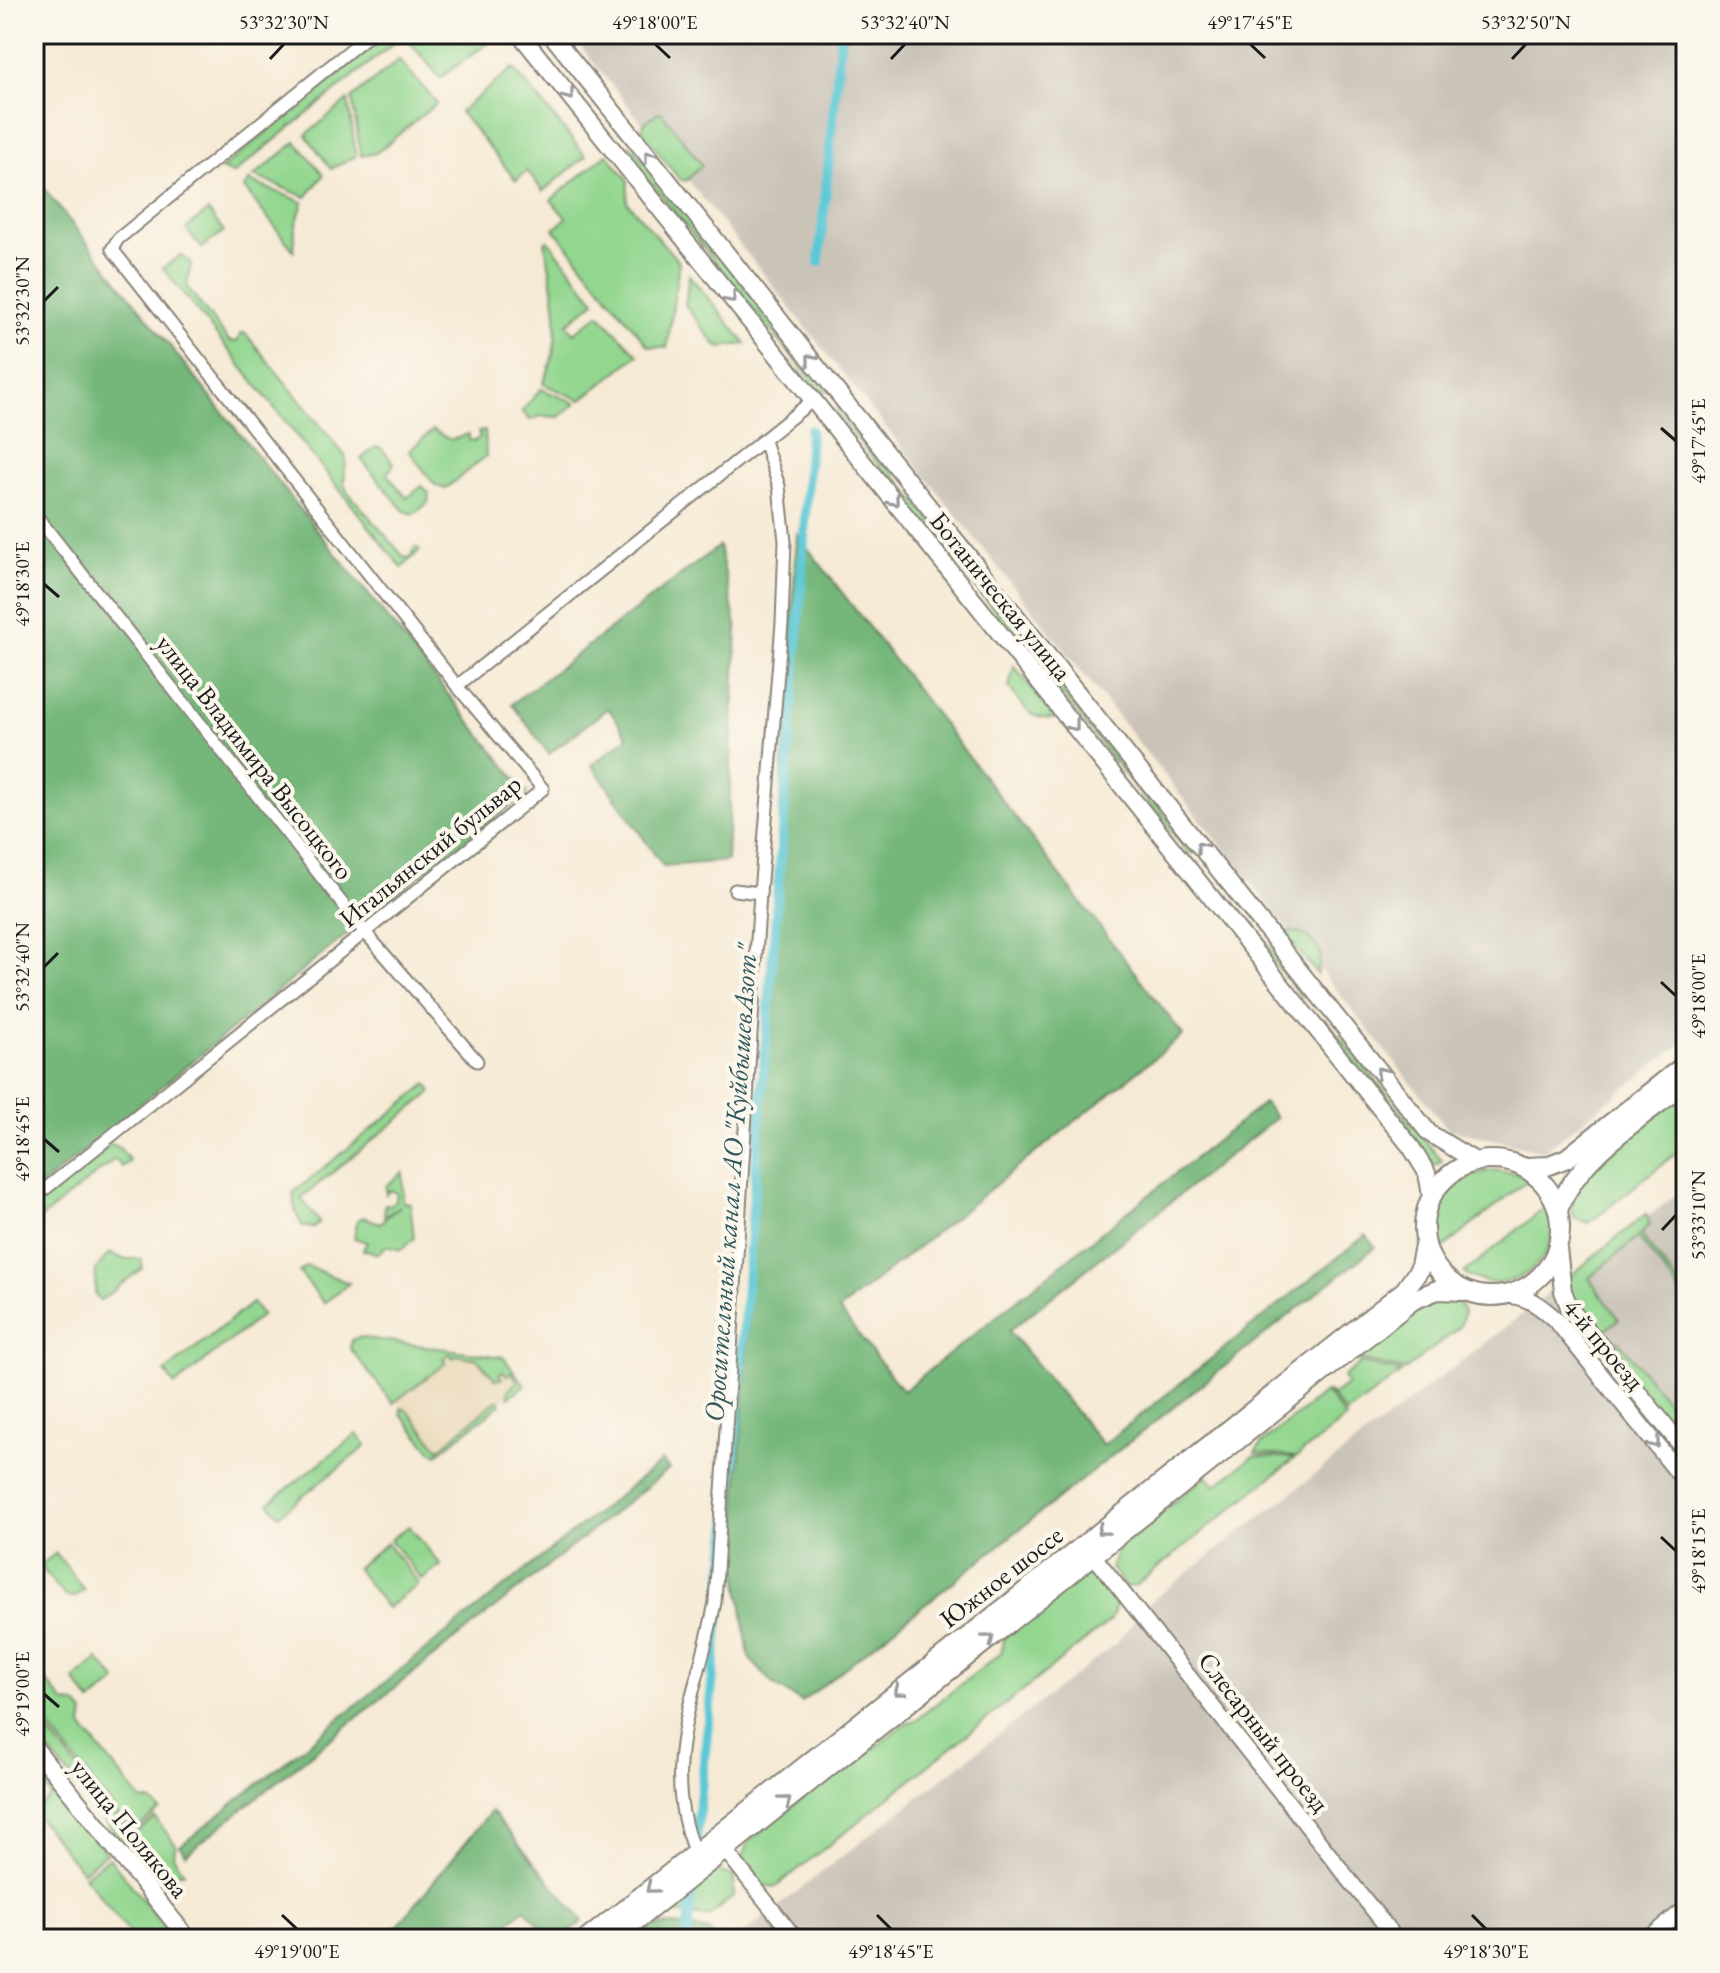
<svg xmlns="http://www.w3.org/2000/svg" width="1720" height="1973" font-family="'EB Garamond',serif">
  <rect width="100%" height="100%" fill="#fbf7ec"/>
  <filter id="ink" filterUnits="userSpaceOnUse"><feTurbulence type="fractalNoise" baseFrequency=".0125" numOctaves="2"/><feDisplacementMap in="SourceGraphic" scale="16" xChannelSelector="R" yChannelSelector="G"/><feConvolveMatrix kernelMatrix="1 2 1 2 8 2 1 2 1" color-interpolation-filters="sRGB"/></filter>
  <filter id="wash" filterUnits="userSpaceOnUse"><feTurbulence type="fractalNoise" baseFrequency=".006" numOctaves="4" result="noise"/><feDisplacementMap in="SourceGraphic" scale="32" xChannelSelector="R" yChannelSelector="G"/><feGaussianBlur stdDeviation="1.8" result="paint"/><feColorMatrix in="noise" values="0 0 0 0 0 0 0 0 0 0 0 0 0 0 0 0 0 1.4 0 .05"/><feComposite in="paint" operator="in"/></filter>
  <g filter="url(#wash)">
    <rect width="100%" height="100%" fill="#f6ead5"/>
    <polygon fill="#ead9ba" points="363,1341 506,1360 524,1383 438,1452 354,1349"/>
    <g fill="#cac3b8">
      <polygon points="571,34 1686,34 1686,1040 1544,1151 1448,1129"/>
      <polygon points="1686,1187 1686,1939 736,1939 1118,1642 1144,1607"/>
    </g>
    <g fill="#92d68f" stroke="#577956" stroke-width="2">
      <polygon points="388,34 491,34 492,40 440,78 404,35 233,174 221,169"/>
      <polygon points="399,60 437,103 376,153 361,156 352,98"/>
      <polygon points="513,68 586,156 543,191 527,171 516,180 460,112"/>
      <polygon points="348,100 356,156 331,169 306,135"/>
      <polygon points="662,113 702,165 686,181 679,179 642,131 644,123 658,112"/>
      <polygon points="296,142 324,175 306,197 254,176"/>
      <polygon points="631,145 827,389 825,392 819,390 628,155 626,150"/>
      <polygon points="607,154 628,180 627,202 679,262 667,348 648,346 554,229 566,218 551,200"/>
      <polygon points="249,181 303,202 295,228 294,251 244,188"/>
      <polygon points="208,211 224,231 202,248 186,229"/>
      <path d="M548,240L595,301L567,324L574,333L599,314L638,355L581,400L543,384C566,333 554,295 545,242Z"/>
      <polygon points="181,255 191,263 187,287 229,341 237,342 241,333 246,334 346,457 344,484 347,491 404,557 410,558 416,547 420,550 402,568 163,268"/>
      <polygon points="689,275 746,344 722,347 715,344 685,305"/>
      <polygon points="541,389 576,403 559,417 541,416 530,420 522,411"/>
      <polygon points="839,404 1195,853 1188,853 835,411"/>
      <path d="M433,430C456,442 444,442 469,434V440L475,441L480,437L478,432L485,431L486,456L445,489L435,485L409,451Z"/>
      <polygon points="375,447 381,448 394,463 387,474 407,498 422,486 429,493 428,503 414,514 404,511 361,459"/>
      <path d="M1014,666L1057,718C1028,721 1026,709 1009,687Z"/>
      <polygon points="1223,893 1228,894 1307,993 1305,997 1300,995 1223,899"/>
      <path d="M1283,931C1302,932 1312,936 1321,954L1317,974Z"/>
      <polygon points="1325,1019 1442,1161 1436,1166 1324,1026"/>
      <polygon points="427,1084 432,1092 301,1198 320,1223 313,1228 302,1226 295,1210 293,1193"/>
      <polygon points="1686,1092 1686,1145 1589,1223 1574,1218 1569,1202 1584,1173"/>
      <polygon points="111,1144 119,1147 130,1161 122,1167 115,1159 34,1224 34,1206"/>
      <path d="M1493,1170L1520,1174L1528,1180L1442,1249C1421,1212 1457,1175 1493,1170Z"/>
      <polygon points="403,1172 403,1202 410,1203 414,1238 401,1250 386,1246 377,1254 363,1250 367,1242 354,1238 357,1220 364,1217 380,1223 400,1206 384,1217 385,1204 390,1205 396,1200 397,1193 390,1190 386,1194 386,1186"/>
      <path d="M1548,1205C1571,1256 1509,1304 1464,1273Z"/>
      <polygon points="1646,1214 1650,1224 1641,1235 1686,1294 1686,1300 1638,1237 1589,1278 1619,1319 1600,1335 1573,1307 1565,1280"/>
      <polygon points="109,1253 124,1259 142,1259 142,1268 100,1301 95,1295 96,1270"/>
      <polygon points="307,1266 349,1283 324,1303 299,1272"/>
      <path d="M1433,1298C1448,1298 1458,1296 1464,1312L1460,1327L1405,1370L1355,1359L1417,1307Z"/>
      <polygon points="252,1303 262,1315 175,1385 165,1372"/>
      <polygon points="359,1337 503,1357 525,1385 509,1397 508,1390 518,1381 511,1372 507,1375 503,1371 499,1374 502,1379 496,1380 477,1359 456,1355 453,1358 449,1353 443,1359 446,1363 393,1403 350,1348 352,1340"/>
      <polygon points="1618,1340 1686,1425 1686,1449 1609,1349"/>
      <polygon points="1361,1363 1402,1372 1346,1414 1327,1391 1333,1395 1347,1384 1343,1377"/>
      <polygon points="1325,1392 1346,1418 1297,1457 1255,1453 1262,1443"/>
      <polygon points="498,1399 501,1404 437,1454 431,1451 401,1414 401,1408 407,1410 439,1449"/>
      <polygon points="357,1434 366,1446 279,1515 269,1503"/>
      <polygon points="1253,1456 1295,1458 1135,1586 1125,1587 1111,1568 1119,1546 1207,1476 1215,1486"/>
      <polygon points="409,1526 441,1565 422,1580 390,1540"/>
      <polygon points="387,1543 419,1584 387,1608 356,1568"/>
      <polygon points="56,1553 84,1590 75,1597 65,1596 40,1566"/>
      <polygon points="1090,1573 1106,1581 1118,1599 1111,1620 776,1887 757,1884 741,1860 748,1842 862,1751 866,1755 903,1725 913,1722 1001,1653 1003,1640 1009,1632 1081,1574"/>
      <polygon points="98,1659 117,1681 91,1702 74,1680"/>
      <polygon points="34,1665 64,1703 76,1704 84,1713 82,1727 141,1800 153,1802 160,1810 132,1832 34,1708"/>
      <polygon points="34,1713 130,1834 121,1841 34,1732"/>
      <polygon points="42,1771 106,1853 82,1872 34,1812 51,1796 36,1775"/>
      <path d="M155,1818L176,1845L173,1856L184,1872C156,1879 139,1863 123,1843Z"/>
      <polygon points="109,1857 174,1939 134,1939 84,1876"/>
      <polygon points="716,1870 734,1877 734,1896 708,1917 663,1912"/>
    </g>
    <g fill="#75b77a" stroke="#486a4b" stroke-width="2">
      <polygon points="34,176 527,793 369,916 34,1192"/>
      <polygon points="797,534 1183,1035 839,1310 903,1391 1264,1103 1276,1118 1009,1331 1103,1445 1366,1235 1375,1247 802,1702 774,1685 749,1658 734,1551"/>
      <polygon points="719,546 737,629 727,861 663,866 592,765 628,737 608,708 549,754 512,704"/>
      <polygon points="662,1461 669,1469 186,1854 180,1846"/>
      <polygon points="491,1811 583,1921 562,1939 552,1939 525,1909 488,1939 387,1939"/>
      <polygon points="676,1925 709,1931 715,1939 636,1939 650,1926"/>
    </g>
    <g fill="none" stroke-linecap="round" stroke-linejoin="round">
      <g stroke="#5cc8d6" stroke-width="10">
        <polyline points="819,262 841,34"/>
        <polyline points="695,1849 727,1541 800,607 810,430"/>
        <polyline points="687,1939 692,1877"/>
      </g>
    </g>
  </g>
  <g filter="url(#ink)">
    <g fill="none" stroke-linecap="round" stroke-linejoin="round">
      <g stroke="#898378" stroke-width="15">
        <g id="minor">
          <polyline points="370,34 118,239 112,249 457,686"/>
          <polyline points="34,513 364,931 477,1061"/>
          <polyline points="735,890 760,893"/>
          <polyline points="34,1198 543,789 457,686 813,400"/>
          <path d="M695,1853C657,1763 699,1691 715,1602L760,893L782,623L785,541L779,486L764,441"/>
        </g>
      </g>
      <g stroke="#898378" stroke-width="18">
        <g id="tertiary">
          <polyline points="1094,1556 1396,1939"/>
          <polyline points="725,1850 796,1939"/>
          <polyline points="1648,1939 1686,1908"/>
        </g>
      </g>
      <g stroke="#898378" stroke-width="20">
        <g id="secondary">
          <polyline points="520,34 1411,1147 1427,1173 1431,1195"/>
          <polyline points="551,34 1429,1133 1475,1161"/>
          <polyline points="1558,1249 1563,1291 1570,1309 1686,1451"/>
          <path d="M1504,1294C1527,1295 1541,1306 1558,1322L1686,1482"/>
          <polyline points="34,1747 188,1939"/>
        </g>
      </g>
      <g stroke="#898378" stroke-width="22">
        <g id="primary">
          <circle cx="1492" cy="1228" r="68"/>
          <polyline points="1527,1167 1547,1166 1567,1158 1686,1064"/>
          <path d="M1558,1210C1579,1154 1641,1119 1686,1082"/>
          <polyline points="587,1939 1405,1290 1419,1270 1425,1241"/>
          <polyline points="613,1939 1413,1300 1437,1290 1465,1291"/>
        </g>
      </g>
      <use href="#minor" stroke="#fff" stroke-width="11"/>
      <use href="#tertiary" stroke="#fff" stroke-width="14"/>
      <use href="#secondary" stroke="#fff" stroke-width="16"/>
      <use href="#primary" stroke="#fff" stroke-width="18"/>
    </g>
    <defs><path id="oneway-chevron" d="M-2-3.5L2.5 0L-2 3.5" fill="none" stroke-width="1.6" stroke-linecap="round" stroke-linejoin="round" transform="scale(2)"/></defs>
    <g stroke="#999">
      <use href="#oneway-chevron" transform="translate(569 95) rotate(51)"/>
      <use href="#oneway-chevron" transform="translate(649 156) rotate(-129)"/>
      <use href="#oneway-chevron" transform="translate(731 298) rotate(51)"/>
      <use href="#oneway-chevron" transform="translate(811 359) rotate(-129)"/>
      <use href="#oneway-chevron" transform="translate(894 501) rotate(51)"/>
      <use href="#oneway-chevron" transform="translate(1074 726) rotate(51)"/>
      <use href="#oneway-chevron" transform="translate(1201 847) rotate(-129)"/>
      <use href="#oneway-chevron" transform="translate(1381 1072) rotate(-129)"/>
      <use href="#oneway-chevron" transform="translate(1655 1443) rotate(51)"/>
      <use href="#oneway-chevron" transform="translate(1102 1530) rotate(142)"/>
      <use href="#oneway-chevron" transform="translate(989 1639) rotate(-39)"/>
      <use href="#oneway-chevron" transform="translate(899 1691) rotate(142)"/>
      <use href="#oneway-chevron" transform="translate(786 1801) rotate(-39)"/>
      <use href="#oneway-chevron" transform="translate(651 1888) rotate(141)"/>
    </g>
  </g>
  <path fill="none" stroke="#1c1c1c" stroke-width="3" d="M655,44L670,58M1250,44L1265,58M270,59L284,44M891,59L905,44M1512,59L1526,44M44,301L58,287M1661,428L1676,441M44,584L59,597M44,967L58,953M1661,982L1676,996M44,1139L59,1152M1662,1230L1676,1215M1661,1537L1676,1551M44,1694L59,1707M282,1915L297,1929M877,1915L891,1929M1472,1915L1486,1929"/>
  <g text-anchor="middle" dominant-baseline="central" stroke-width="8" stroke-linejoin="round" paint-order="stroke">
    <g font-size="26" fill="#1c1c1c" stroke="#fbf7ec">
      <text transform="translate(1001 596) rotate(51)">Ботаническая улица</text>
      <text transform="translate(255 757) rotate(52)">улица Владимира Высоцкого</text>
      <text transform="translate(430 851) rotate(-39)">Итальянский бульвар</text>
      <text transform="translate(1604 1344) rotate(50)">4-й проезд</text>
      <text transform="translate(1001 1577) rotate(-38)">Южное шоссе</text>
      <text transform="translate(1264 1732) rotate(52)">Слесарный проезд</text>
      <text transform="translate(130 1828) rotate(51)">улица Полякова</text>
    </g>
    <g font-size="28" font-style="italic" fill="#32585d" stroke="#fbf7ec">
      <text transform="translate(730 1183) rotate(-86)">Оросительный канал АО "КуйбышевАзот"</text>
    </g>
  </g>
  <rect width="1720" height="1973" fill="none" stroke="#fbf7ec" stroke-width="88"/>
  <rect x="44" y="44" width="1632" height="1885" fill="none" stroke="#1c1c1c" stroke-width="3"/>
  <g font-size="20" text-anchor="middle" fill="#1c1c1c">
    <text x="284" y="29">53°32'30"N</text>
    <text x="655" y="29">49°18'00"E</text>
    <text x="905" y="29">53°32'40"N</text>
    <text x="1250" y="29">49°17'45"E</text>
    <text x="1526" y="29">53°32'50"N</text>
    <text transform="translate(22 301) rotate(-90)" y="7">53°32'30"N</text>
    <text transform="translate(1698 441) rotate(-90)" y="7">49°17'45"E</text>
    <text transform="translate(22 584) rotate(-90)" y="7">49°18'30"E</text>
    <text transform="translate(22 967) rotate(-90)" y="7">53°32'40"N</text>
    <text transform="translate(1698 996) rotate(-90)" y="7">49°18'00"E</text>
    <text transform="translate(22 1139) rotate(-90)" y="7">49°18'45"E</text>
    <text transform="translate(1698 1215) rotate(-90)" y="7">53°33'10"N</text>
    <text transform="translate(1698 1551) rotate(-90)" y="7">49°18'15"E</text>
    <text transform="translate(22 1694) rotate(-90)" y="7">49°19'00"E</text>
    <text x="297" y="1958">49°19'00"E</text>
    <text x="891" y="1958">49°18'45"E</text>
    <text x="1486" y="1958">49°18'30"E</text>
  </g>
</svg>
